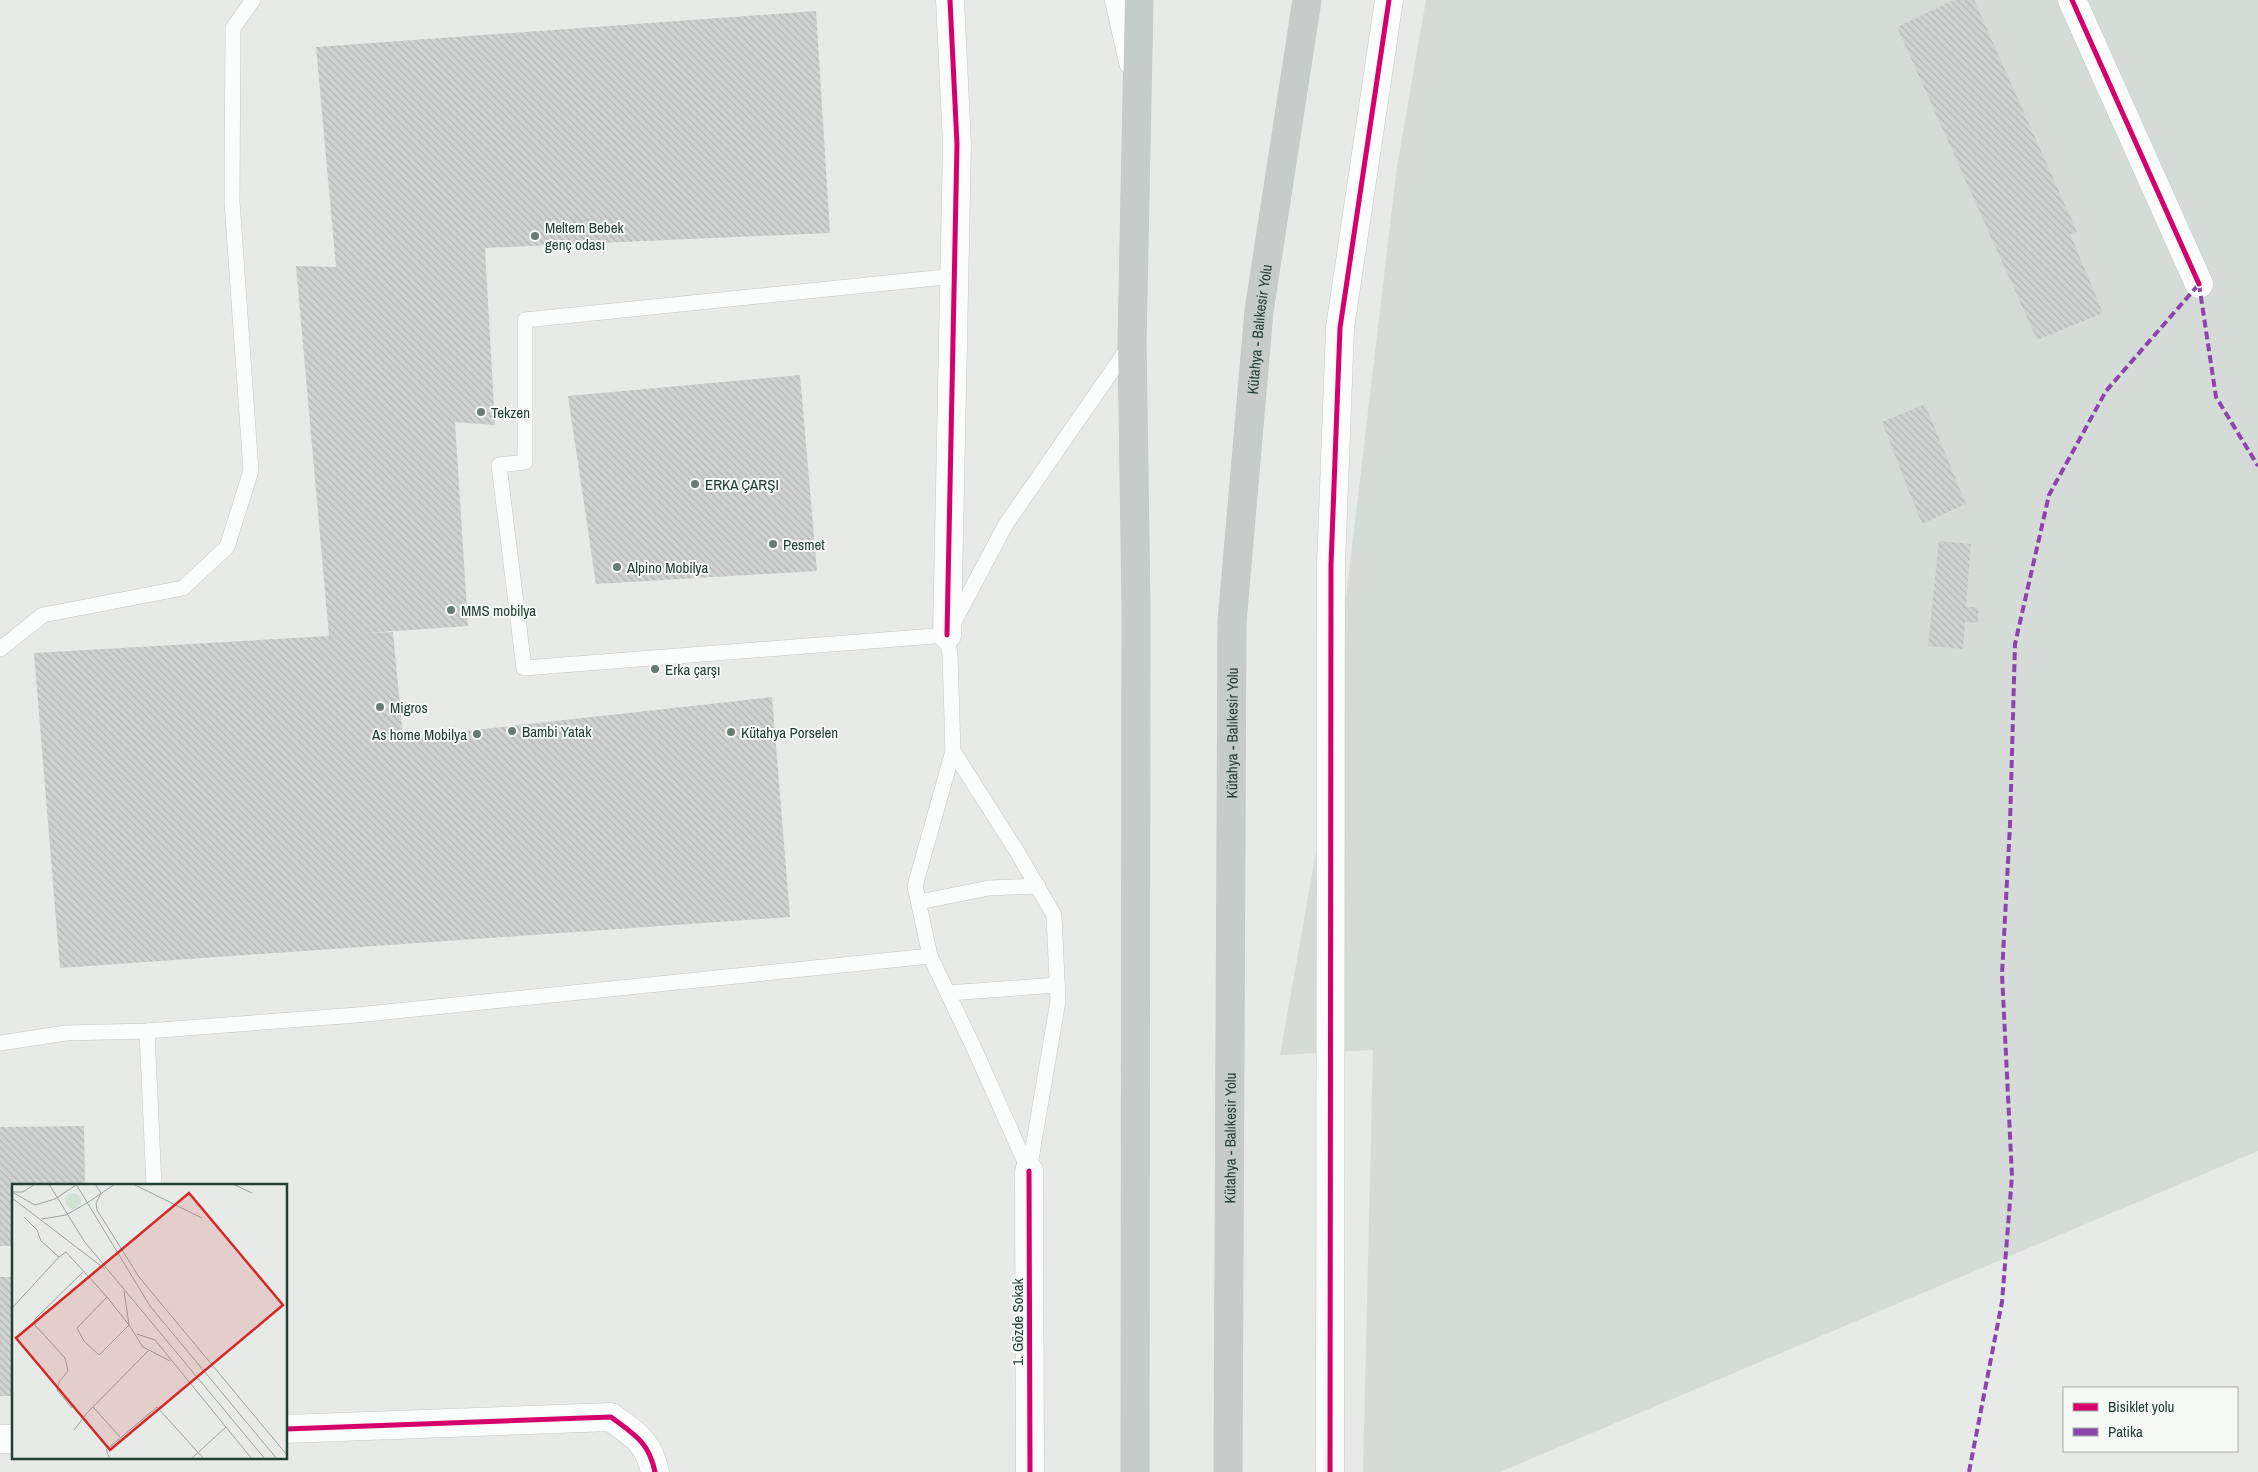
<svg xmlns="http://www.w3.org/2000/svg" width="2258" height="1472" font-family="'Archivo Narrow',sans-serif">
  <defs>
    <pattern id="building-back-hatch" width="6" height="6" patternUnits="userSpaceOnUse" patternTransform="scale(1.25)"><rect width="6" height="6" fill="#ced2d0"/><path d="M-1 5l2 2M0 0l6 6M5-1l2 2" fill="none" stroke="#b1b5b3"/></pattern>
  </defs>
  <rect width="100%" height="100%" fill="#e6ebe8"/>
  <polygon fill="#d5dcd8" points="1426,0 2258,0 2258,1151 1500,1472 1363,1472 1373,1050 1280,1055 1316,852 1397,166"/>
  <g fill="url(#building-back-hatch)">
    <polygon points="1954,0 1974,0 2077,232 2070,234 2103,313 2037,340 1897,27"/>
    <polygon points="816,11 830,233 485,248 495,425 455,422 468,626 366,633 393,632 403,738 772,697 790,917 60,968 34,653 329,636 296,266 336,267 316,47"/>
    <polygon points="800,375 817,571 596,584 568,396"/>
    <polygon points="1925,404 1966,504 1922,524 1882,422"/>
    <polygon points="1939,541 1971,544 1966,606 1978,608 1978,623 1965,622 1963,649 1928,646"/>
    <polygon points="84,1126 85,1186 14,1186 14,1246 0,1246 0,1127"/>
    <rect x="0" y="1277" width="14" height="119"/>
  </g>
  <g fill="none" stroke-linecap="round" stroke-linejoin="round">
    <g stroke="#c3c8c5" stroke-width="16">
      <g id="service">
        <polyline points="947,635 524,668 499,465 525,462 525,320 955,276"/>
        <polyline points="0,649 43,615 183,588 227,547 251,471 232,202 233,28 253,0"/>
        <polyline points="953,751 1016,850 1054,915 1058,1001 1029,1171"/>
        <polyline points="919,902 989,888 1038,886"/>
        <polyline points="948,993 1057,985"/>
        <polyline points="147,1031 154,1186"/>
        <polyline points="0,1043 66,1033 147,1031 357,1015 930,956"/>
        <polyline points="1029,1171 973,1046 930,956 915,886 953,751 950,655 947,635 1006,524 1130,345"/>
      </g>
    </g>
    <g stroke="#c3c8c5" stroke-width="29">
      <g id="minor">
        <polyline points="2072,0 2199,284"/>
        <polyline points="947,635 957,144 950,0"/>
        <polyline points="1029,1171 1030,1472"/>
        <path d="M286,1429L611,1417C634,1434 649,1442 655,1472"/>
        <polyline points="0,1439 14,1439"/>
        <polyline points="1330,1472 1331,565 1340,328 1389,0"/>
      </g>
    </g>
    <g stroke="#c2c9c5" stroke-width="29">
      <polyline id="secondary" points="1119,0 1133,62"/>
    </g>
    <g stroke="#c2cac7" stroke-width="29">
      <g id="trunk">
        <polyline points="1135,1472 1136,605 1132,342 1139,0"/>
        <path id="s1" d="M1228,1472L1232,622L1259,311L1307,0"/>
      </g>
    </g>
    <use href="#service" stroke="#fbfcfc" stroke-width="15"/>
    <use href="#minor" stroke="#fbfcfc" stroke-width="28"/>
    <use href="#secondary" stroke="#fbfcfc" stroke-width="28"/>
    <use href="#trunk" stroke="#c6ccca" stroke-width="28"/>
    <g stroke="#8e44ad" stroke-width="4" stroke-dasharray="8 4" stroke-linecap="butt">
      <polyline points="2199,284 2216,397 2258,466"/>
      <polyline points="1969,1472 2002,1302 2012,1176 2002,974 2010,825 2015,644 2049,495 2106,391 2199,284"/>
    </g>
    <g stroke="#f5faf7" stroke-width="8">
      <g id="cycleway">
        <polyline points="2072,0 2199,284"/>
        <polyline points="947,635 957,144 950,0"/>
        <polyline points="1029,1171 1030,1472"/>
        <path d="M286,1429L611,1417C634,1434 649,1442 655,1472"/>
        <polyline points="1330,1472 1331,565 1340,328 1389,0"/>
      </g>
    </g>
    <use href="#cycleway" stroke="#d6006c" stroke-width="5"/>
  </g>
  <g fill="#687b73" stroke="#f5faf7" stroke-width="2">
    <circle cx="535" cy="236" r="5"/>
    <circle cx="481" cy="412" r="5"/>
    <circle cx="695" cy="484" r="5"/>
    <circle cx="773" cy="544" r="5"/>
    <circle cx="617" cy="567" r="5"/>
    <circle cx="451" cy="610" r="5"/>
    <circle cx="655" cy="669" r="5"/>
    <circle cx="380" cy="707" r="5"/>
    <circle cx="512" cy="731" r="5"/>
    <circle cx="731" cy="732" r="5"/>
    <circle cx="477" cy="734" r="5"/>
  </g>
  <g text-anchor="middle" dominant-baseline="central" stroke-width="4" stroke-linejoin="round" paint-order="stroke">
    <g font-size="15" fill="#243e34" stroke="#f5faf7" text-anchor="start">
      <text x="545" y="227">Meltem Bebek<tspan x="545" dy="17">genç odası</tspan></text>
      <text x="491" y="412">Tekzen</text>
      <text x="705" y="484">ERKA ÇARŞI</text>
      <text x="783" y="544">Pesmet</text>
      <text x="627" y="567">Alpino Mobilya</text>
      <text x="461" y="610">MMS mobilya</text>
      <text x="665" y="669">Erka çarşı</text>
      <text x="390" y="707">Migros</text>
      <text x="522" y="731">Bambi Yatak</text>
      <text x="741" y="732">Kütahya Porselen</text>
      <text x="467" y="734" text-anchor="end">As home Mobilya</text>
    </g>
    <g font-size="15" fill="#243e34" stroke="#f5faf7">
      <text stroke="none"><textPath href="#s1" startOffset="1144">Kütahya - Balıkesir Yolu</textPath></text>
      <text stroke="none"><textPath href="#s1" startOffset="739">Kütahya - Balıkesir Yolu</textPath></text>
      <text stroke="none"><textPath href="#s1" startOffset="334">Kütahya - Balıkesir Yolu</textPath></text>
      <text transform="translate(1017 1322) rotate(-90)">1. Gözde Sokak</text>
    </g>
  </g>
  <g transform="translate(12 1184)">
    <rect width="275" height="275" fill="#e6ebe8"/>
    <path d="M53 17a8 8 0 1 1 16 0a8 8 0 1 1-16 0Z" fill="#d0e3d3"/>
    <path fill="none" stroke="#98a6a0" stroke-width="1" d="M37,0L72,57L253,275M64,0L138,122L265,275M83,0L89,9L84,19L85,26L127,93L275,271M121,0L190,34M221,0L240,9M0,8H11L23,0M0,8L23,21L43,15M0,14L93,85M43,15L64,1M75,19L103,0M54,31L75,19M30,35L54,31M47,73L54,68L86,103L95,113L117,141L87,171L72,157L65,144L95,113M112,107L117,141L131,163L158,177M0,124L47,73L29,57L25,46L12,33M125,150L143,156L240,275M81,223L108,253M60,224L45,206L47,198L56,187L53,174L23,141V135L72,87M62,246L75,229L136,167M98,275L94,266L145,223L192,275M179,275L214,243"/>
    <path fill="#d62828" fill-opacity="0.15" stroke="#d62828" stroke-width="2.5" d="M177,9L271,121L98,266L4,154Z"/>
    <rect width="275" height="275" fill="none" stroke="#243e34" stroke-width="2.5"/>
  </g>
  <rect x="2063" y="1387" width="175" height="65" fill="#f5faf7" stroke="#a1afa9"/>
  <rect x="2073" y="1403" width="25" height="8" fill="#d6006c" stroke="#a1afa9"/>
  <text x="2108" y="1412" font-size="15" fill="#243e34">Bisiklet yolu</text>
  <rect x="2073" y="1428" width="25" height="8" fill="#8e44ad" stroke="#a1afa9"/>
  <text x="2108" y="1437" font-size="15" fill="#243e34">Patika</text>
</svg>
